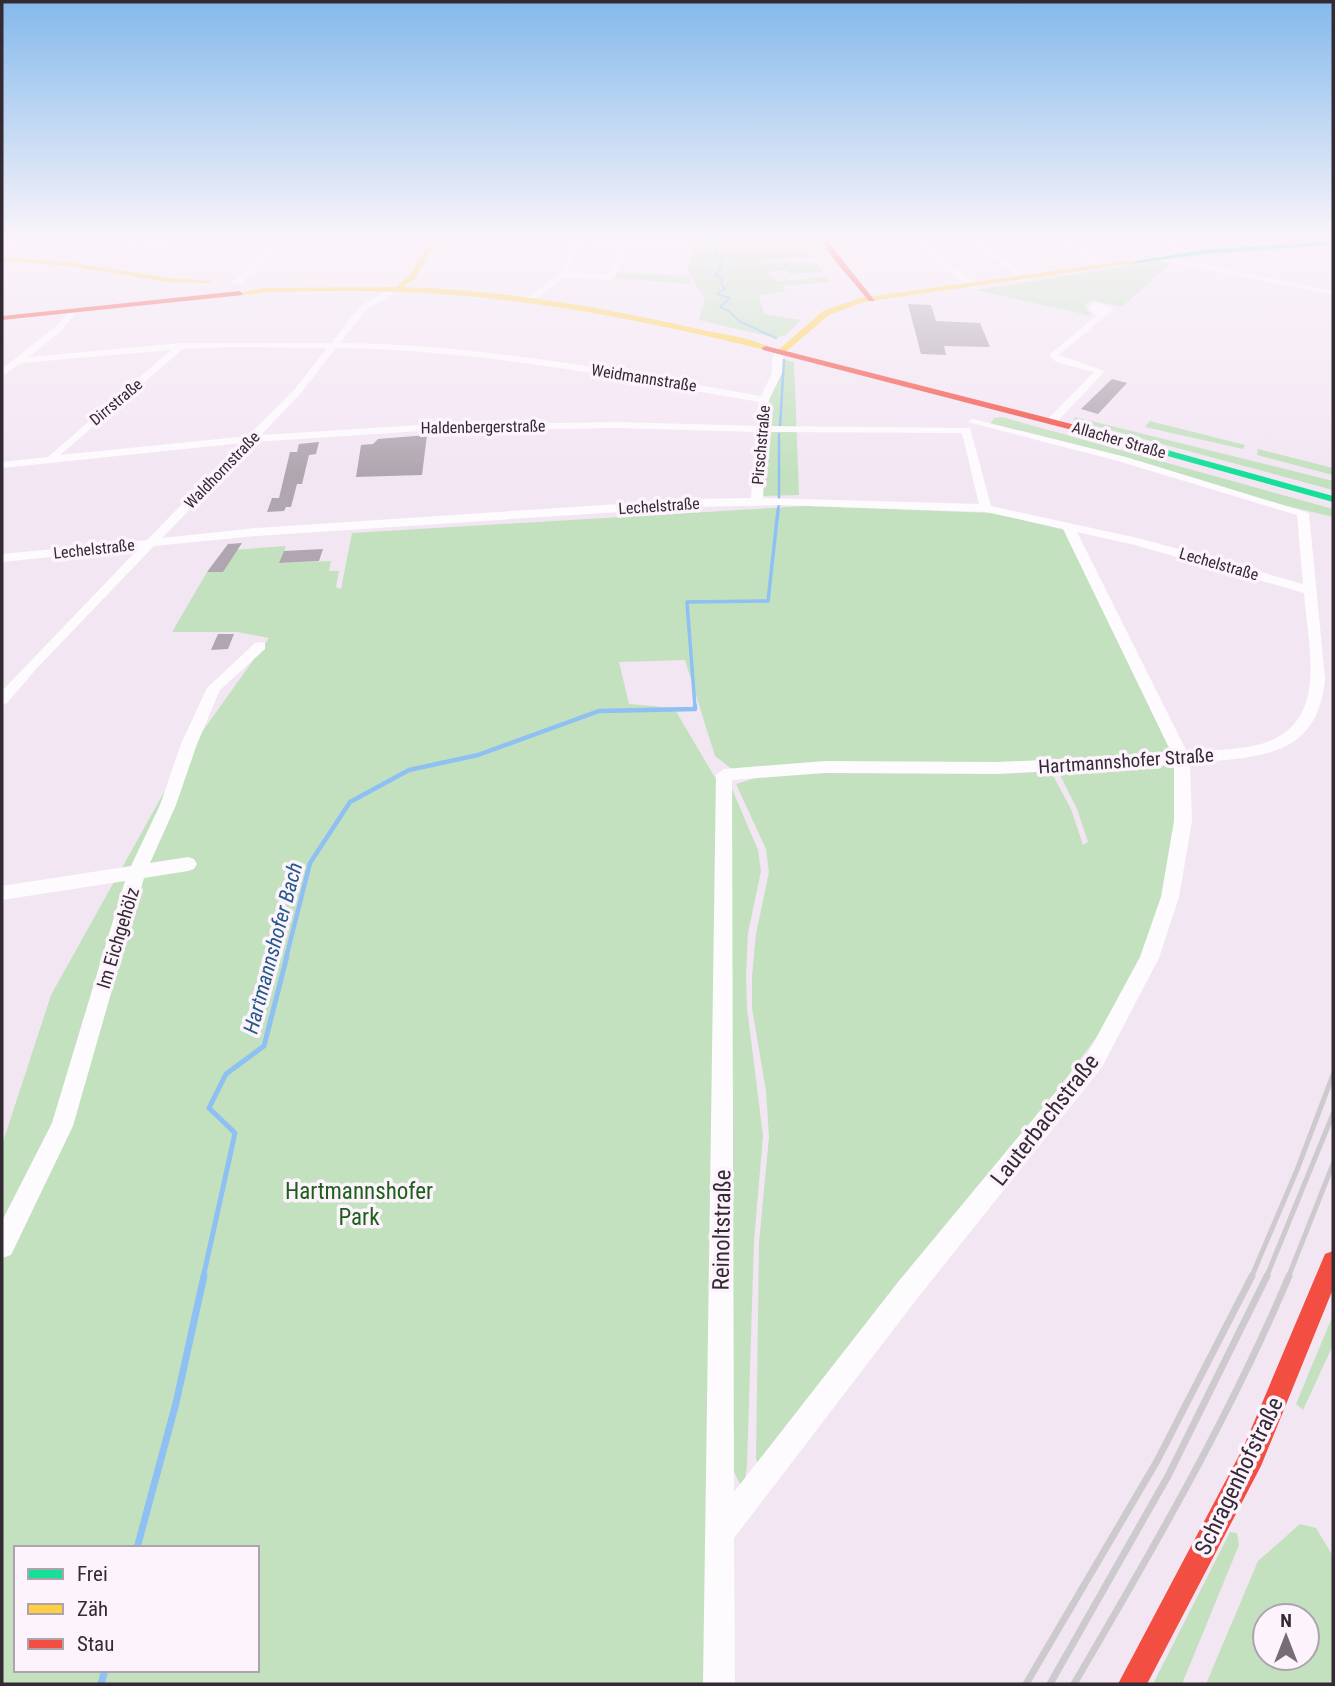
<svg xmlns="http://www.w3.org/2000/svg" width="1335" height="1686" font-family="'Roboto Condensed',sans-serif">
  <rect width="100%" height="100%" fill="#f3e6f3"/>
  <g fill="#c3e1bf" fill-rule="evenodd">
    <polygon points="695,238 800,238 804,243 764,245 763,249 805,248 812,257 762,259 762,264 816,263 823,272 789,274 787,270 769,272 778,281 827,277 830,282 783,286 786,291 759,296 764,314 801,320 786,335 776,338 699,320 705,300 688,271"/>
    <polygon points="1158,261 1170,264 1122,307 1091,300 1084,306 1092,316 976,290"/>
    <polygon points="617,273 688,276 691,284 615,278"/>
    <polygon points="781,359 794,362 799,495 761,496 766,400"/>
    <polygon points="1002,417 1333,509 1333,517 1279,504 1116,455 1027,432 989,426 994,418"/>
    <polygon points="1075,417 1333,481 1333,490 1073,420"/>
    <polygon points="1150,421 1245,445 1243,449 1145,427"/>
    <polygon points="1258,449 1333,468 1333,475 1257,455"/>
    <path d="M806,506L993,513L1065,530L1171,751L1166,756L1176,770V819L1162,895L1142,955L1107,1023L1024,1135L758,1465L756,1459L759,1242L769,1137L766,1091L752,1008V976L756,934L769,872L766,849L736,784L769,774L1049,768L1071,809L1083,845L1088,842L1077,809L1050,755L1045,762L733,770L715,756L685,660L619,662L629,704L674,708L720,786L712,1684H2V1145L51,995L182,760L269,638L237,632H172L207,572H223L232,550L286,546L280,563L331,561L329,571H339L336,587L341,589L352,533ZM16,1548H257V1670H16Z"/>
    <polygon points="732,789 758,850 761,871 748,933 746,976 747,1008 763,1136 754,1241 747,1465 745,1481 741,1486 732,1468 728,790"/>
    <polygon points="1333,1315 1333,1345 1303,1410 1296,1404"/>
    <path d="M1300,1524L1316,1528L1333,1556V1684H1206L1258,1561ZM1265,1616H1307V1658H1265Z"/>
    <polygon points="1230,1532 1237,1533 1239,1545 1182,1684 1153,1684"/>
  </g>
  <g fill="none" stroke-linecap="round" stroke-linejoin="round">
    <polyline stroke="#8ec0f3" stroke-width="2" points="711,238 708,241 717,249 715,253 723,260 716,276 723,279 721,283 725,289 717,294 730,298 720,307 729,311 739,321 776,338"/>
    <g stroke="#8ec0f3" stroke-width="2.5">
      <polyline points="780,426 784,360"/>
      <polyline points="779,434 779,499"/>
      <polyline points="778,511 779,503"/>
    </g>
    <polyline stroke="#8ec0f3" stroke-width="3.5" points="695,707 687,602 768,601 778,510"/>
    <polyline stroke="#8ec0f3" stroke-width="4.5" points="286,958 310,863 350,802 409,770 478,755 599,711 695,709 695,706"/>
    <polyline stroke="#8ec0f3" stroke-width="5" points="203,1278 235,1133 209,1108 226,1074 264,1046 287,956"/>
    <g stroke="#8ec0f3" stroke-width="7">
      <polyline points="137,1548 176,1403 204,1276"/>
      <polyline points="101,1684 105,1670"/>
    </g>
  </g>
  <g fill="#b0a6b0">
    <polygon points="908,304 931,305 936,321 980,323 990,347 944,346 946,355 921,354"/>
    <polygon points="1112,379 1127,383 1098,414 1081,409"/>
    <polygon points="427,435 422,475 356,477 361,445 373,444 378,439"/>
    <polygon points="319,442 316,454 309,455 302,484 297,484 291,507 286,507 284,511 267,512 272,498 279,498 290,452 297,452 299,444"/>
    <polygon points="242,543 223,572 207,572 228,544"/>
    <polygon points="323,549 319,561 279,563 284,551"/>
    <polygon points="218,634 234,634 228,649 211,650"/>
  </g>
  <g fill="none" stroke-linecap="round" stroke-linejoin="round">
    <g fill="#fdfbfd" fill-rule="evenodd">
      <polygon points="23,238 32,238 2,254 2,249"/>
      <polygon points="122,238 152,244 275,246 279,248 242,283 233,285 230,281 236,279 266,252 152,248 126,244"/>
      <path d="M578,238H584L583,242L687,243L691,245L687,247H627L621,267L610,280L565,277L531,302L528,298L560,273L573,246L281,244L277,242L281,240L575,242ZM580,246L619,247L613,266L605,275L568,272Z"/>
      <polygon points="916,238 923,238 942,258 977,284 977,288 971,288 936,262"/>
      <polygon points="970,238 977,238 1026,276 1026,280 1020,280"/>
      <polygon points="1020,238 1083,238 1071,241 1105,265 1098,267 1063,242 1041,244"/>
      <polygon points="1161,238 1169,238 1191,254 1184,256"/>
      <polygon points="1157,255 1333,291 1333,295 1154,259"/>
      <path d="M399,284L402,288L366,310L340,343C482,344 622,372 761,396L772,373V358L777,350H783L782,373L769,400L767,426L970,428L991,506L1142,539L1303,584L1297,515L1118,461L968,422L973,419L1126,457L1309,513L1325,679C1318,760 1255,757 1190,763L1192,821L1179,897L1159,958L1102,1067L916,1300L734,1538L735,1684H703L716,775L724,769L825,761L997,762L1172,754L1063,529L986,512L782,505L694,507L257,536L154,546L37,668L7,703L2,705V691L139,548L2,562V554L147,540L242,443L2,468V462L48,457L171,350L21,363L2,376V369L55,327L74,307L78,310L61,331L29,357L181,343H331L360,306ZM232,347L327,348L294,390L248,436L60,455L183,349ZM336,348C479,350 619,377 759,402L757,426L618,422L420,425L261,435L300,394ZM618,428L756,432L751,498L694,499L257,528L162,538L255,442L420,431ZM767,432L962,433L979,504L763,498ZM1077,532L1135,545L1304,593C1308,650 1331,727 1257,745C1235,750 1210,750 1187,752ZM1174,765V821L1161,897L1140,957L1088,1053L898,1282L734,1492L732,780L825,773L997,774Z"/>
      <polygon points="1094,302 1114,309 1059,355 1105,371 1056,423 1048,423 1048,419 1094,372 1056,362 1049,355 1096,316 1089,309"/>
      <polygon points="260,642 265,643 265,649 220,690 197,744 176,805 150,863 188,857 194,859 197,864 194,869 188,871 144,878 73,1126 11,1255 2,1258 2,1221 52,1123 125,881 2,900 2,886 131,866 160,805 181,744 207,688 255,643"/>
    </g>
    <g fill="#16e098" fill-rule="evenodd">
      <polygon points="1333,241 1333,245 1202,254 1133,264 1130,262 1202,250"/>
      <polygon points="1084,427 1333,496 1333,502 1081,432 1079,430"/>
    </g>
    <g fill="#ffcf43" fill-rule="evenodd">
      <path d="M432,238H438L415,279L402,287C502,290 601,307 698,329C720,334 751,337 770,348L766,350C631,317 497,291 357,291C327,291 297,291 267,292C257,293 245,297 236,293L265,288L396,287L409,276Z"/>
      <polygon points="2,257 68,262 168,278 213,281 209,283 168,282 68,266 2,261"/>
      <polygon points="1133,260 1135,263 864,302 829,315 783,354 776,352 823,311 860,298"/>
    </g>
    <g fill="#f24e42" fill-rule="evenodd">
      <polygon points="819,238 825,238 875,301 869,301 836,262"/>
      <polygon points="240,291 243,295 2,320 2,316"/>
      <polygon points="766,346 1087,428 1089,430 1084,433 763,350 762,348"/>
      <polygon points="1333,1251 1333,1289 1261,1466 1147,1684 1118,1684 1243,1448 1325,1254"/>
    </g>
    <g stroke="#cdcacd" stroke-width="5">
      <polyline points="1251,1278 1297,1170 1333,1075"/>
      <polyline points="1266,1278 1333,1114"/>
      <polyline points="1288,1278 1333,1164"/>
    </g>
    <g stroke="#cdcacd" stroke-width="7">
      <polyline points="1026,1684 1157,1461 1252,1276"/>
      <polyline points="1050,1684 1168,1476 1267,1276"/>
      <path d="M1074,1684C1152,1551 1229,1418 1289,1276"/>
    </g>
  </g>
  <linearGradient id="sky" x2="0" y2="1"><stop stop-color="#84b9ec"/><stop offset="0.5" stop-color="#faf4fa"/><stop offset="1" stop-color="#faf4fa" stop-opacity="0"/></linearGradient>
  <rect width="1335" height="474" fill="url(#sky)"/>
  <g text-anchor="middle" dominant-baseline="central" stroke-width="7" stroke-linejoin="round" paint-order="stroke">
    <g font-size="16" fill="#332a33" stroke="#fdf3fd">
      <text transform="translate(644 378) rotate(9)">Weidmannstraße</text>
      <text transform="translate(116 402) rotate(-40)">Dirrstraße</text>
      <text transform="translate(483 427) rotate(-1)">Haldenbergerstraße</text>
      <text transform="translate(1119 440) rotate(16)">Allacher Straße</text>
      <text transform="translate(761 445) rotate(-85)">Pirschstraße</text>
      <text transform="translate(222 470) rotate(-46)">Waldhornstraße</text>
      <text transform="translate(659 506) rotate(-4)">Lechelstraße</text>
      <text transform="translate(94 549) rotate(-6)">Lechelstraße</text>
      <text transform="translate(1219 564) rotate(16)">Lechelstraße</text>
    </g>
    <g font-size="19" fill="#332a33" stroke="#fdf3fd">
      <text transform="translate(1126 761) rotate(-4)">Hartmannshofer Straße</text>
      <text transform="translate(118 938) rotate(-73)">Im Eichgehölz</text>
    </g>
    <g font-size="21" font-style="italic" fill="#255b88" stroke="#fdf3fd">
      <text transform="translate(273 948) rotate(-75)">Hartmannshofer Bach</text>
    </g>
    <g font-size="23" fill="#332a33" stroke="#fdf3fd">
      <text transform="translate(1045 1120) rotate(-52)">Lauterbachstraße</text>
      <text transform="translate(722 1230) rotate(-89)">Reinoltstraße</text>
      <text transform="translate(1239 1476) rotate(-64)">Schragenhofstraße</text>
    </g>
    <g font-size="23" fill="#1d6019" stroke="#fdf3fd">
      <text x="359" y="1191">Hartmannshofer<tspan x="359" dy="26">Park</tspan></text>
    </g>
  </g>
  <rect width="1335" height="1686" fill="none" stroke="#332a33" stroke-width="7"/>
  <rect x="14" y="1546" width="245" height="126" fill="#fdf3fd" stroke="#aca3ac" stroke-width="2"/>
  <rect x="28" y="1569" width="35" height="10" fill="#16e098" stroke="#aca3ac" stroke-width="2"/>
  <text x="77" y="1581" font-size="21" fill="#332a33">Frei</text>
  <rect x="28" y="1604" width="35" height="10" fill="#ffcf43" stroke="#aca3ac" stroke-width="2"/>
  <text x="77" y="1616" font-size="21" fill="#332a33">Zäh</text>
  <rect x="28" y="1639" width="35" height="10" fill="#f24e42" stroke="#aca3ac" stroke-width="2"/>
  <text x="77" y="1651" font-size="21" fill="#332a33">Stau</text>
  <g transform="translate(1286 1637)"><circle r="33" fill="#fdf3fd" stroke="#aca3ac" stroke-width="2"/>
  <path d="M0-5L12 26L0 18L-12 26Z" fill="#766c76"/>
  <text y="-10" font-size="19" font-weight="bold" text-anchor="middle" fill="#332a33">N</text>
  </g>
</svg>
